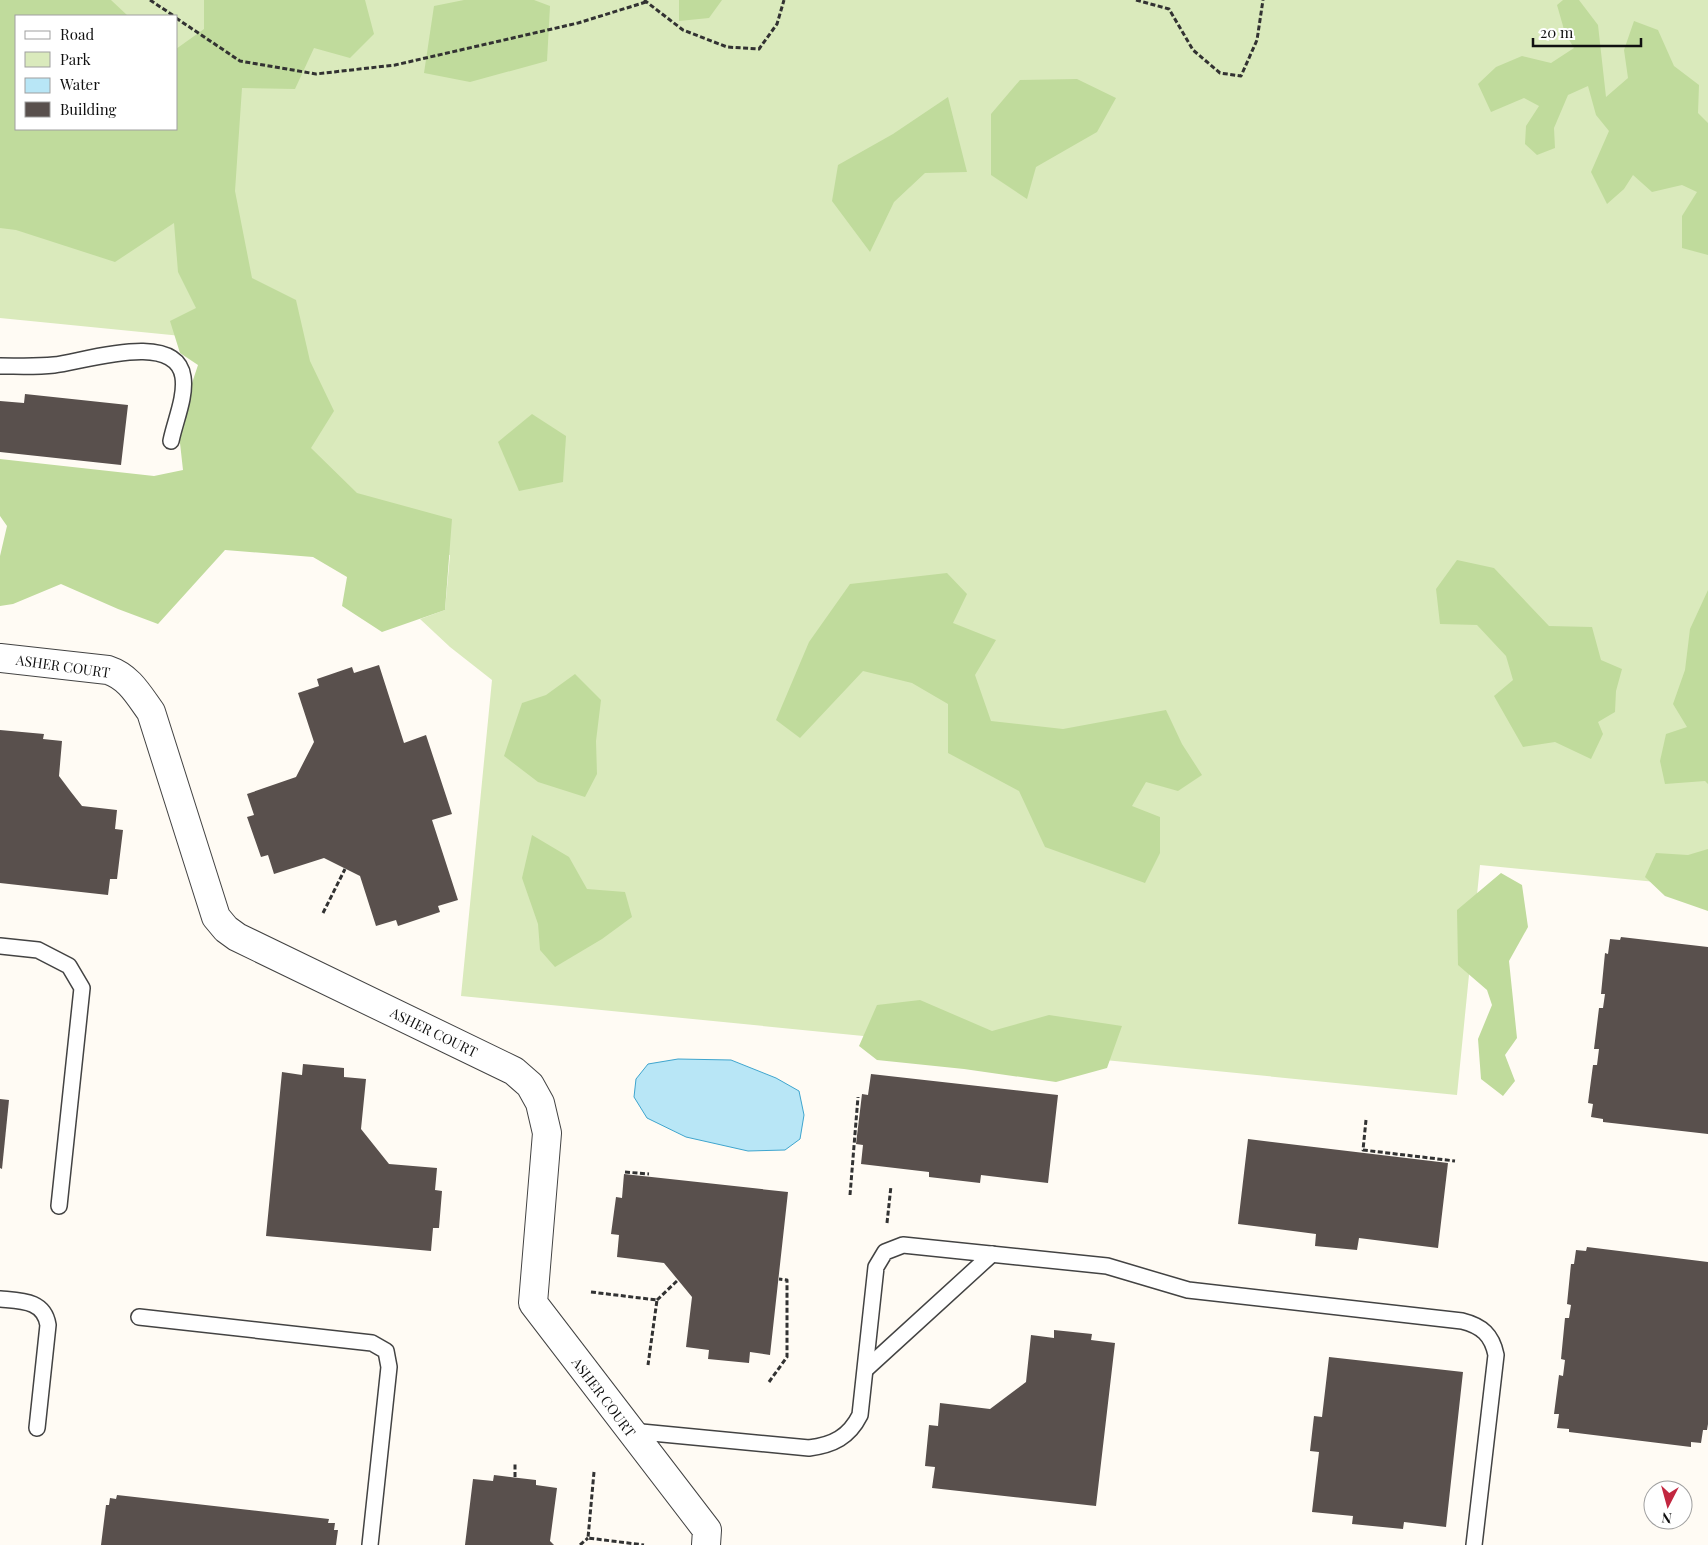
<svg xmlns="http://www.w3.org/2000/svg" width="1708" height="1545" font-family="'Playfair Display',serif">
  <rect width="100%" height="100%" fill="#fffbf4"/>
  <path fill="#daeabc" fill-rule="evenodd" d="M0,0H1708V887L1480,865L1457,1095L461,996L492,680L450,647L420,619L445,610L450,555L224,532L242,342L0,318ZM16,16H176V129H16Z"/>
  <g fill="#c0db9c">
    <polygon points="0,0 111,0 128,16 16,16 16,129 176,129 176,49 204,29 204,0 365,0 374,34 350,58 314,48 295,89 242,88 235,191 252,278 296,300 310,361 334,411 311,448 357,493 452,519 445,610 382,632 342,606 347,577 313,557 225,550 158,624 118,609 61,584 13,604 0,606 0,556 7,526 0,516 0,459 154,476 183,470 178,425 198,365 180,353 170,321 196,308 178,272 174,223 115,262 16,230 0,228"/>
    <polygon points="464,0 534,0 550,6 547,61 470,82 424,73 434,6"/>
    <polygon points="679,0 722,0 709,18 679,21"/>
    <polygon points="1563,0 1579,0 1598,25 1606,97 1628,78 1624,50 1634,21 1658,30 1674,66 1699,85 1698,113 1708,123 1708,255 1682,248 1682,216 1697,192 1682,185 1652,192 1633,175 1624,189 1607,204 1591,172 1609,131 1596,115 1588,86 1568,95 1554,128 1555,148 1537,155 1525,144 1526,126 1539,106 1524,98 1491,112 1478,84 1496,67 1522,56 1551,63 1574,48 1565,33 1557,5"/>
    <polygon points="1077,79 1116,98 1097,132 1036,167 1027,199 991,175 991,114 1020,80"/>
    <polygon points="948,97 967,172 925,173 894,202 870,252 832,201 838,165 893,134"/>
    <polygon points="532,414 566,436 563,482 519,491 498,442"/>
    <polygon points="1457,560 1494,568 1549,626 1592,627 1601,660 1622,669 1616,691 1615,712 1598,722 1603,734 1591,759 1555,742 1523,747 1494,696 1513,680 1506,656 1477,625 1440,624 1436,589"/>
    <polygon points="947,573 967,594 953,623 996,640 975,675 991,721 1063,729 1166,710 1182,744 1202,775 1178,791 1146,782 1132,806 1160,817 1160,853 1145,883 1045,847 1019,791 948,753 948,704 912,683 863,671 800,738 776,720 809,642 850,584"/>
    <polygon points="1708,590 1708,784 1705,781 1665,784 1660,761 1666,734 1687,727 1673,704 1685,670 1690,629"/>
    <polygon points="575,674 601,700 596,741 597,774 585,797 538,782 504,756 522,703 546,695"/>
    <polygon points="532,835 569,857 587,889 625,892 632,917 602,939 555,967 540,950 538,924 522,878"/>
    <polygon points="1708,849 1708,911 1665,896 1645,877 1656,853 1688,855"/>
    <polygon points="1501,873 1522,885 1528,927 1509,961 1517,1038 1505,1055 1515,1081 1503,1096 1481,1079 1478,1039 1492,1005 1487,990 1458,965 1457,910"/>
    <polygon points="920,1000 992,1031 1049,1015 1122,1026 1107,1068 1056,1082 964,1069 877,1060 859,1046 877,1005"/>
  </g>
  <polygon fill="#b8e6f6" stroke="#3fa5ce" points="678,1059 731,1060 776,1078 799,1091 804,1115 800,1139 785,1150 748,1151 686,1137 647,1118 634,1097 636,1079 648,1064"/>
  <g fill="#59504d">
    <polygon points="25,394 128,405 121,465 0,452 0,401 24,403"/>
    <polygon points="379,665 404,743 426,735 452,814 432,820 458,900 438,906 440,912 398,926 396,920 376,926 360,876 324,858 274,874 268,855 261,857 247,817 254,815 247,794 296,777 314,742 298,693 319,686 317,679 352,667 354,673"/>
    <polygon points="0,730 44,734 43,739 62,741 59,776 71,792 82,806 117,810 115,829 123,830 117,879 110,879 108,895 0,883"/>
    <polygon points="1621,937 1708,947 1708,1134 1603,1122 1603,1119 1591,1117 1593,1104 1588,1103 1593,1065 1597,1065 1599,1049 1594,1049 1599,1008 1603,1008 1605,994 1601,994 1605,953 1608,954 1610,939 1620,940"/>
    <polygon points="303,1064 344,1068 344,1077 366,1079 361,1129 389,1164 437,1168 435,1190 442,1191 439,1228 433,1228 431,1251 266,1236 282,1072 302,1075"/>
    <polygon points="871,1074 1058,1095 1048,1183 981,1175 980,1183 929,1177 929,1172 861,1164 863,1145 856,1144 862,1094 868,1095"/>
    <polygon points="0,1099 9,1100 2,1169 0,1168"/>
    <polygon points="1248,1139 1448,1163 1438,1248 1359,1238 1357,1250 1315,1246 1316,1234 1238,1224"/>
    <polygon points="624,1174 788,1192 770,1355 750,1352 749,1363 708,1359 709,1350 686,1347 692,1297 664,1263 617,1257 619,1235 611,1234 616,1197 622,1198"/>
    <polygon points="1587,1247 1708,1262 1708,1424 1707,1430 1703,1430 1701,1443 1691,1442 1691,1447 1569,1432 1569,1429 1557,1428 1559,1414 1554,1414 1559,1375 1563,1376 1565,1360 1561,1359 1565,1318 1569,1318 1571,1305 1567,1304 1571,1264 1574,1264 1576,1250 1586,1251"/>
    <polygon points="1054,1330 1092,1334 1091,1340 1115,1343 1096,1506 932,1488 935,1467 925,1466 929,1425 938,1426 940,1403 990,1409 1026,1382 1031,1335 1054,1338"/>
    <polygon points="1329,1357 1463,1372 1446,1527 1404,1522 1403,1529 1352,1524 1353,1516 1312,1512 1319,1452 1310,1451 1314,1416 1322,1417"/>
    <polygon points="494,1475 536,1480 536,1485 557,1488 550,1541 554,1545 465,1545 473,1479 493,1481"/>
    <polygon points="117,1495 329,1519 328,1523 335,1523 334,1530 338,1530 336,1545 101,1545 106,1505 109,1505 110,1498 116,1499"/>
  </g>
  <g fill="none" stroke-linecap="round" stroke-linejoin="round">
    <g stroke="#434343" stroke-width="18">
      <g id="lane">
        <path d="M0,366C18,366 36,367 54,365C83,362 176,330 183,377C186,397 175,421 171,441"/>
        <polyline points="0,946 38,950 69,966 82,988 59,1206"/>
        <path d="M0,1299C21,1301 44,1300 48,1325L37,1428"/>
        <polyline points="139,1317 372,1343 386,1351 389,1367 370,1545"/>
        <polyline points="866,1369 992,1254"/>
        <path d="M631,1431L809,1448C833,1445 849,1437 860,1415L876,1267L885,1252L903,1245L1107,1266L1188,1290L1462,1321C1482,1326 1492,1335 1496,1355L1474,1545"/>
      </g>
    </g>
    <g stroke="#434343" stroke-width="30">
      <path id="street" d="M0,658L108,670C129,677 138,694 151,712L216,917L226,929L237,937L514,1071L530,1085L540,1103L547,1133L533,1303L707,1530L706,1545"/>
    </g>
    <g stroke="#323232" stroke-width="3" stroke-dasharray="5 2.5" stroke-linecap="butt">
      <polyline points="150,0 174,16"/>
      <polyline points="644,0 683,30 727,47 759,49 777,24 784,0"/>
      <polyline points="1136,0 1169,9 1193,50 1220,73 1241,76 1257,40 1263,0"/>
      <polyline points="176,18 240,61 316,74 395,65 578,23 646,2"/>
      <polyline points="323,913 345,869"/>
      <polyline points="1366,1120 1363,1150 1455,1161"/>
      <polyline points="625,1172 649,1174"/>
      <polyline points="850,1195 858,1097"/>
      <polyline points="887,1223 891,1186"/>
      <polyline points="591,1292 657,1300 648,1365"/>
      <polyline points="657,1300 678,1280"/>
      <polyline points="769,1382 787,1357 787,1280 779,1279"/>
      <polyline points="594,1472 588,1538 644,1545"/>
      <polyline points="515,1477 515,1463"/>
      <polyline points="580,1545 588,1538"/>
    </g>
    <use href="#lane" stroke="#fff" stroke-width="15"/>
    <use href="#street" stroke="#fff" stroke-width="28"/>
  </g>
  <g text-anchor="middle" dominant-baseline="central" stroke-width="5" stroke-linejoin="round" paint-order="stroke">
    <g font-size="14" fill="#101010" stroke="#fff">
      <text transform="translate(63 666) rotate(8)">ASHER COURT</text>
      <text transform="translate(434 1032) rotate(26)">ASHER COURT</text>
      <text transform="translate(604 1397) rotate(53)">ASHER COURT</text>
    </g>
  </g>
  <rect x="15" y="15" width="162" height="115" fill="#ffffff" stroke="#9f9f9f"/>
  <rect x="25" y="31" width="25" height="8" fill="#ffffff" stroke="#9f9f9f"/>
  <text x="60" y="40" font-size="15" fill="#101010">Road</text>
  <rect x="25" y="52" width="25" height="15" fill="#daeabc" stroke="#9f9f9f"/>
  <text x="60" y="65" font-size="15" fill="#101010">Park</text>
  <rect x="25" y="78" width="25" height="15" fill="#b8e6f6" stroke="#9f9f9f"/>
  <text x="60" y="90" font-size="15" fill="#101010">Water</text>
  <rect x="25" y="102" width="25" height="15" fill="#59504d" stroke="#9f9f9f"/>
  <text x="60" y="115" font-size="15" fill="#101010">Building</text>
  <g transform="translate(1668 1505) rotate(186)"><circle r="24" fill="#ffffff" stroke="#9f9f9f"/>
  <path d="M0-4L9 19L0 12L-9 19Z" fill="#c22740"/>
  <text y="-8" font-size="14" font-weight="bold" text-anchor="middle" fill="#101010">N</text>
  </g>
  <path d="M1533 38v8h108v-8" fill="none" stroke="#101010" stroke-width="2.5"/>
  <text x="1540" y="38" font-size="15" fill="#101010" stroke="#ffffff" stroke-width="4" paint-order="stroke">20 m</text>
</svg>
